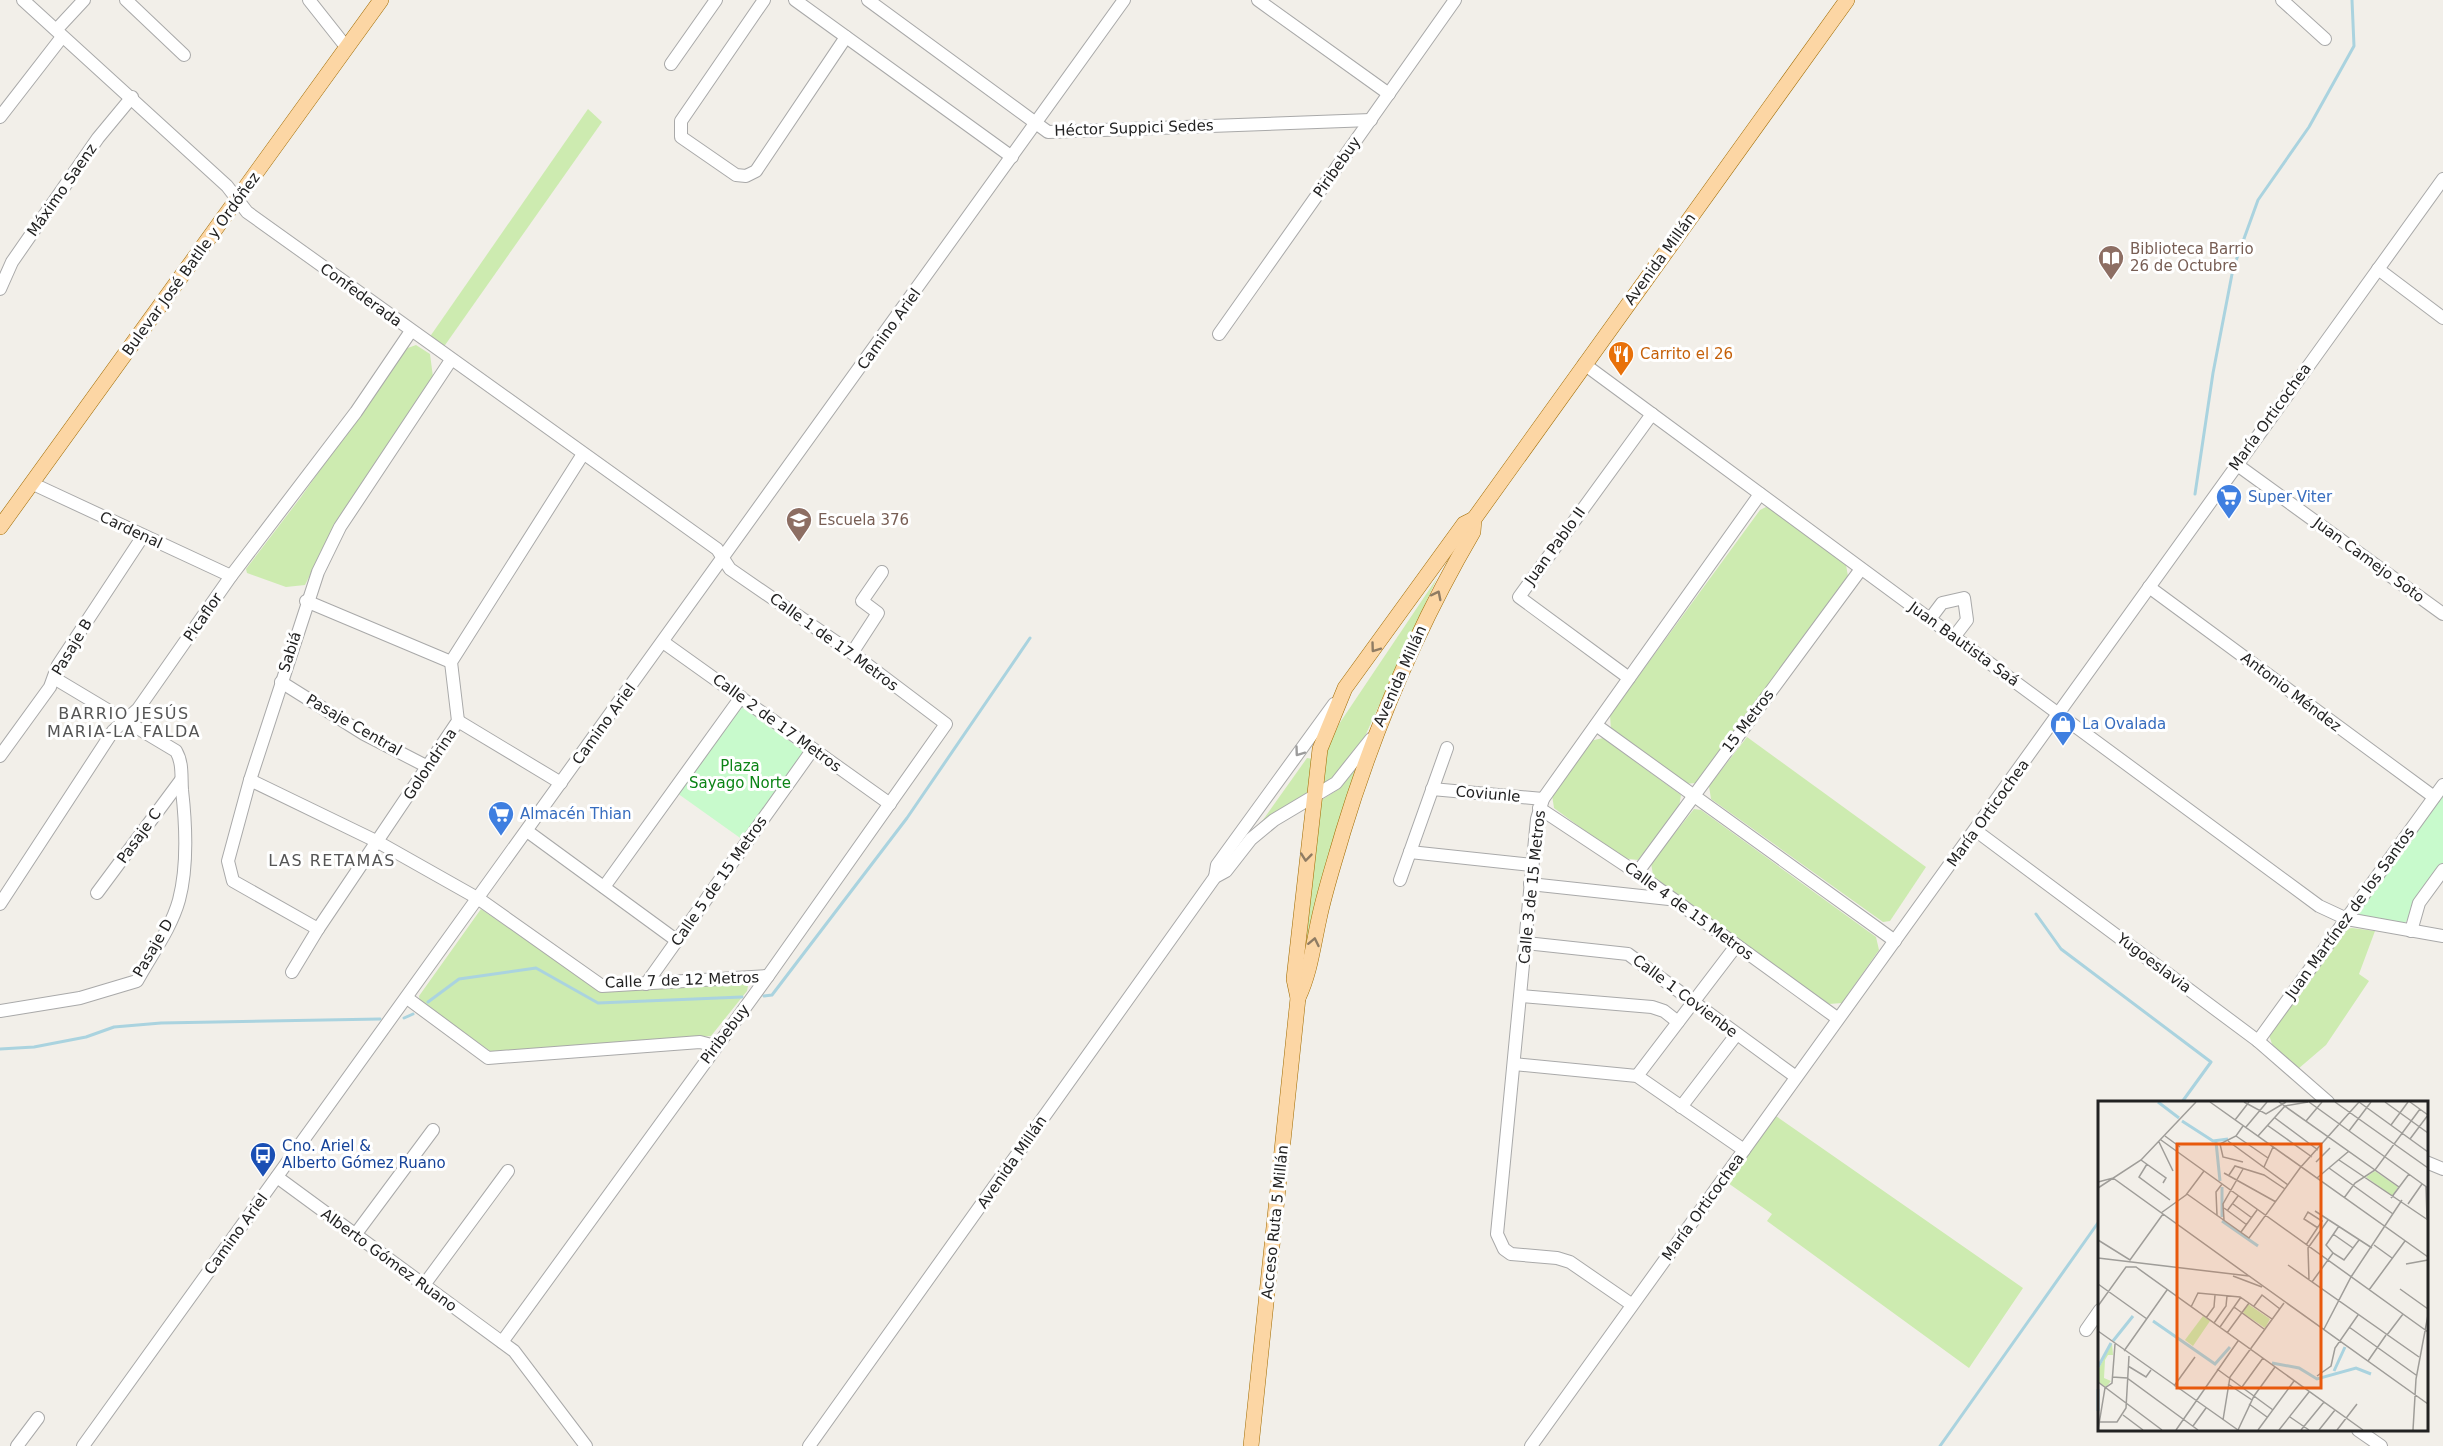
<svg xmlns="http://www.w3.org/2000/svg" width="2443" height="1446" font-family="'DejaVu Sans',sans-serif">
  <rect width="100%" height="100%" fill="#f2efe9"/>
  <g fill="#cdebb0">
    <polygon points="588,109 602,122 443,348 429,338"/>
    <polygon points="416,345 430,354 433,377 326,543 305,585 286,587 247,573 246,569 301,497 405,349"/>
    <polygon points="1766,507 1773,509 1846,565 1848,576 1696,783 1684,784 1611,731 1610,715 1760,510"/>
    <polygon points="1437,578 1361,745 1338,775 1320,788 1326,753 1339,724"/>
    <polygon points="1747,737 1926,867 1890,921 1883,922 1711,799 1709,786"/>
    <polygon points="1603,738 1681,795 1679,807 1638,860 1622,858 1554,808 1552,795 1590,741"/>
    <polygon points="1307,758 1313,759 1309,796 1258,827"/>
    <polygon points="1361,763 1303,971 1320,801 1339,789"/>
    <polygon points="1694,809 1701,810 1876,937 1879,950 1842,1003 1829,1004 1654,881 1651,863"/>
    <polygon points="481,909 602,992 741,982 748,986 747,991 711,1036 493,1053 420,1002 419,996"/>
    <polygon points="2352,928 2375,931 2359,974 2369,981 2326,1045 2298,1069 2272,1044 2269,1035 2346,929"/>
    <polygon points="1776,1116 2023,1288 1969,1368 1767,1221 1772,1214 1728,1183"/>
  </g>
  <g fill="#c8facc">
    <polygon points="742,707 802,750 803,755 743,840 677,793 738,708"/>
    <polygon points="2443,790 2443,865 2405,923 2359,917 2358,910"/>
  </g>
  <g fill="none" stroke-linecap="round" stroke-linejoin="round">
    <g stroke="#aad3df" stroke-width="3">
      <polyline points="2195,494 2213,373 2233,269 2258,200 2309,127 2354,46 2352,0"/>
      <polyline points="2036,914 2061,949 2211,1062 2182,1102"/>
      <polyline points="764,996 772,995 907,818 1030,638"/>
      <polyline points="428,1002 459,979 536,968 598,1003 742,997"/>
      <polyline points="404,1018 413,1014"/>
      <polyline points="0,1049 34,1047 86,1037 114,1027 161,1023 380,1019"/>
      <polyline points="1940,1446 2100,1220"/>
    </g>
    <g stroke="#a9a9a9" stroke-width="14">
      <g id="minor">
        <polyline points="23,0 227,186 247,212 717,549 730,569 852,653 946,724 768,976 502,1342"/>
        <polyline points="126,0 184,55"/>
        <polyline points="309,0 347,48"/>
        <polyline points="764,0 681,121 681,137 736,175 746,176 756,171 846,37"/>
        <polyline points="795,0 1012,157"/>
        <polyline points="868,0 1048,132 1371,120"/>
        <polyline points="1258,0 1389,94"/>
        <polyline points="2282,0 2325,39"/>
        <polyline points="57,29 84,0"/>
        <polyline points="671,64 716,0"/>
        <polyline points="0,117 62,37"/>
        <polyline points="2378,269 2443,318"/>
        <polyline points="0,289 12,262 98,138 132,97"/>
        <polyline points="1219,334 1455,0"/>
        <polyline points="1584,364 2319,906 2347,919 2443,936"/>
        <polyline points="2236,464 2443,614"/>
        <polyline points="31,483 231,576"/>
        <polyline points="2149,587 2434,797"/>
        <polyline points="306,601 451,662"/>
        <polyline points="1930,619 1942,603 1964,598 1967,620 1954,637"/>
        <polyline points="663,642 890,804"/>
        <polyline points="852,653 878,613 862,601 882,572"/>
        <polyline points="1629,678 1519,597 1652,414"/>
        <polyline points="281,682 364,734 428,767"/>
        <polyline points="458,721 561,783"/>
        <polyline points="1596,725 1895,941"/>
        <polyline points="0,756 50,687 58,665 143,536"/>
        <polyline points="250,780 378,842 479,899 602,986 768,976"/>
        <polyline points="1432,789 1543,799"/>
        <polyline points="1539,808 1637,873 1837,1018"/>
        <polyline points="1975,830 2258,1041 2328,1102"/>
        <polyline points="527,831 676,940"/>
        <polyline points="1410,852 1532,865"/>
        <polyline points="1637,873 1861,569"/>
        <polyline points="1215,877 1217,865 1334,704"/>
        <polyline points="1400,880 1447,748"/>
        <polyline points="1530,884 1669,899"/>
        <polyline points="604,887 741,697"/>
        <polyline points="97,893 181,780"/>
        <polyline points="0,904 113,731 138,709 231,576 356,412 411,331"/>
        <polyline points="318,929 233,881 228,861 250,780 318,572 340,527 451,360"/>
        <polyline points="2411,931 2419,903 2443,870"/>
        <polyline points="1526,943 1628,954 1796,1077"/>
        <polyline points="292,972 318,929 458,721 451,662 583,454"/>
        <polyline points="646,984 813,749"/>
        <polyline points="1521,996 1652,1007 1664,1011 1678,1022"/>
        <polyline points="407,998 488,1058 700,1042 715,1046"/>
        <path d="M0,1011L80,998L137,981C151,955 171,929 179,900C188,866 186,825 182,790C181,776 183,763 176,751L54,678"/>
        <polyline points="2258,1041 2443,785"/>
        <polyline points="1514,1064 1637,1076 1744,1150"/>
        <polyline points="1637,1076 1736,946"/>
        <polyline points="1681,1107 1736,1035"/>
        <polyline points="2426,1162 2443,1169"/>
        <polyline points="277,1177 514,1351 586,1446"/>
        <polyline points="355,1235 433,1130"/>
        <polyline points="424,1285 508,1171"/>
        <polyline points="1631,1304 1570,1262 1557,1258 1511,1254 1504,1249 1497,1234 1537,819 1543,799 1760,494"/>
        <polyline points="2086,1330 2100,1310"/>
        <polyline points="2358,1430 2381,1446"/>
        <polyline points="17,1446 38,1418"/>
        <polyline points="83,1446 1124,0"/>
        <polyline points="809,1446 1215,877 1226,871 1251,839 1274,820 1336,783 1371,739"/>
        <polyline points="1531,1446 2443,179"/>
      </g>
    </g>
    <g stroke="#a06b00" stroke-width="16">
      <g id="major">
        <polyline points="0,527 381,0"/>
        <path d="M1298,998C1310,973 1313,946 1319,919C1325,890 1335,860 1343,832C1375,727 1418,626 1473,532L1474,519L1847,0"/>
        <polyline points="1251,1446 1298,998 1294,979 1320,749 1345,688 1464,524 1474,519"/>
      </g>
    </g>
    <use href="#minor" stroke="#fff" stroke-width="12"/>
    <use href="#major" stroke="#fcd6a4" stroke-width="15"/>
  </g>
  <defs><path id="oneway-chevron" d="M-2-3.5L2.5 0L-2 3.5" fill="none" stroke-width="1.6" stroke-linecap="round" stroke-linejoin="round" transform="scale(1.5)"/></defs>
  <g stroke="#8f7c63">
    <use href="#oneway-chevron" transform="translate(1437 595) rotate(-63)"/>
    <use href="#oneway-chevron" transform="translate(1375 648) rotate(126)"/>
    <use href="#oneway-chevron" transform="translate(1306 857) rotate(96)"/>
    <use href="#oneway-chevron" transform="translate(1314 942) rotate(-78)"/>
  </g>
  <use stroke="#9c9c9c" href="#oneway-chevron" transform="translate(1299 752) rotate(126)"/>
  <defs>
    <g id="library-pin" transform="scale(1.35)"><path d="M0 17L-7.5 6A9.5 9.5 0 1 1 7.5 6Z" fill="#8d6e63" stroke="#fff"/><path d="M-6-4Q-3-5.5-.7-3.5V5Q-3 3-6 4ZM6-4Q3-5.5 .7-3.5V5Q3 3 6 4Z" fill="#fff"/></g>
    <g id="restaurant-pin" transform="scale(1.35)"><path d="M0 17L-7.5 6A9.5 9.5 0 1 1 7.5 6Z" fill="#e8710a" stroke="#fff"/><path d="M-5-6h1v4h1v-4h1v4h1v-4h1v5L-1.5 .5V6h-2V.5L-5-1ZM5-6V6H3V1.5H1.5Q1.5-4 5-6Z" fill="#fff"/></g>
    <g id="supermarket-pin" transform="scale(1.35)"><path d="M0 17L-7.5 6A9.5 9.5 0 1 1 7.5 6Z" fill="#3f7fe0" stroke="#fff"/><path d="M-6-5.5h2.5l.6 2H6L4.5 2H-2.5L-4.4-4H-6ZM-1.5 3.2a1.3 1.3 0 1 0 .1 0ZM3 3.2a1.3 1.3 0 1 0 .1 0Z" fill="#fff"/></g>
    <g id="school-pin" transform="scale(1.35)"><path d="M0 17L-7.5 6A9.5 9.5 0 1 1 7.5 6Z" fill="#8d6e63" stroke="#fff"/><path d="M0-5L7-2L0 1L-7-2ZM-4 1L0 2.5L4 1V4Q0 6-4 4Z" fill="#fff"/></g>
    <g id="shop-pin" transform="scale(1.35)"><path d="M0 17L-7.5 6A9.5 9.5 0 1 1 7.5 6Z" fill="#3f7fe0" stroke="#fff"/><path d="M-5-2.5h2.3a2.7 3.5 0 0 1 5.4 0H5L5.5 6h-11ZM-1.5-2.5h3a1.5 2.3 0 0 0-3 0Z" fill="#fff"/></g>
    <g id="bus-pin" transform="scale(1.35)"><path d="M0 17L-7.5 6A9.5 9.5 0 1 1 7.5 6Z" fill="#1a4fb4" stroke="#fff"/><path d="M-5-6H5V4H4V6H2V4H-2V6H-4V4H-5ZM-3.5-4V0h7V-4ZM-3.5 1.2v1.5H-2V1.2ZM2 1.2v1.5H3.5V1.2Z" fill="#fff"/></g>
  </defs>
  <g fill-rule="evenodd">
    <use href="#library-pin" x="2111" y="258"/>
    <use href="#restaurant-pin" x="1621" y="354"/>
    <use href="#supermarket-pin" x="2229" y="497"/>
    <use href="#school-pin" x="799" y="520"/>
    <use href="#shop-pin" x="2063" y="724"/>
    <use href="#supermarket-pin" x="501" y="814"/>
    <use href="#bus-pin" x="263" y="1155"/>
  </g>
  <g text-anchor="middle" dominant-baseline="central" stroke-width="6" stroke-linejoin="round" paint-order="stroke">
    <g font-size="15" fill="#222" stroke="#fff">
      <text transform="translate(1134 128) rotate(-2)">Héctor Suppici Sedes</text>
      <text transform="translate(1337 167) rotate(-55)">Piribebuy</text>
      <text transform="translate(62 190) rotate(-55)">Máximo Saenz</text>
      <text transform="translate(1660 259) rotate(-54)">Avenida Millán</text>
      <text transform="translate(191 264) rotate(-54)">Bulevar José Batlle y Ordóñez</text>
      <text transform="translate(361 295) rotate(36)">Confederada</text>
      <text transform="translate(889 329) rotate(-54)">Camino Ariel</text>
      <text transform="translate(2270 417) rotate(-54)">María Orticochea</text>
      <text transform="translate(131 530) rotate(25)">Cardenal</text>
      <text transform="translate(1555 546) rotate(-54)">Juan Pablo II</text>
      <text transform="translate(2369 560) rotate(36)">Juan Camejo Soto</text>
      <text transform="translate(203 617) rotate(-55)">Picaflor</text>
      <text transform="translate(834 642) rotate(36)">Calle 1 de 17 Metros</text>
      <text transform="translate(1964 644) rotate(36)">Juan Bautista Saá</text>
      <text transform="translate(72 647) rotate(-59)">Pasaje B</text>
      <text transform="translate(290 652) rotate(-72)">Sabiá</text>
      <text transform="translate(1400 676) rotate(-66)">Avenida Millán</text>
      <text transform="translate(2291 692) rotate(37)">Antonio Méndez</text>
      <text transform="translate(1748 721) rotate(-53)">15 Metros</text>
      <text transform="translate(777 723) rotate(36)">Calle 2 de 17 Metros</text>
      <text transform="translate(604 724) rotate(-54)">Camino Ariel</text>
      <text transform="translate(354 725) rotate(30)">Pasaje Central</text>
      <text transform="translate(430 764) rotate(-56)">Golondrina</text>
      <text transform="translate(1488 794) rotate(5)">Coviunle</text>
      <text transform="translate(1988 813) rotate(-54)">María Orticochea</text>
      <text transform="translate(139 836) rotate(-54)">Pasaje C</text>
      <text transform="translate(719 881) rotate(-55)">Calle 5 de 15 Metros</text>
      <text transform="translate(1532 887) rotate(-84)">Calle 3 de 15 Metros</text>
      <text transform="translate(1689 911) rotate(36)">Calle 4 de 15 Metros</text>
      <text transform="translate(2350 913) rotate(-54)">Juan Martínez de los Santos</text>
      <text transform="translate(153 948) rotate(-60)">Pasaje D</text>
      <text transform="translate(2154 963) rotate(37)">Yugoeslavia</text>
      <text transform="translate(682 980) rotate(-2)">Calle 7 de 12 Metros</text>
      <text transform="translate(1685 996) rotate(37)">Calle 1 Covienbe</text>
      <text transform="translate(725 1034) rotate(-53)">Piribebuy</text>
      <text transform="translate(1012 1162) rotate(-55)">Avenida Millán</text>
      <text transform="translate(1703 1207) rotate(-54)">María Orticochea</text>
      <text transform="translate(1275 1222) rotate(-84)">Acceso Ruta 5 Millán</text>
      <text transform="translate(236 1234) rotate(-54)">Camino Ariel</text>
      <text transform="translate(389 1260) rotate(36)">Alberto Gómez Ruano</text>
    </g>
    <g font-size="15" fill="#785e54" stroke="#fff" text-anchor="start">
      <text x="2130" y="249">Biblioteca Barrio<tspan x="2130" dy="17">26 de Octubre</tspan></text>
      <text x="818" y="520">Escuela 376</text>
    </g>
    <g font-size="15" fill="#c56008" stroke="#fff" text-anchor="start">
      <text x="1640" y="354">Carrito el 26</text>
    </g>
    <g font-size="15" fill="#366cbe" stroke="#fff" text-anchor="start">
      <text x="2248" y="497">Super Viter</text>
      <text x="2082" y="724">La Ovalada</text>
      <text x="520" y="814">Almacén Thian</text>
    </g>
    <g font-size="15" fill="#0c8416" stroke="#fff">
      <text x="740" y="766">Plaza<tspan x="740" dy="17">Sayago Norte</tspan></text>
    </g>
    <g font-size="15" fill="#164399" stroke="#fff" text-anchor="start">
      <text x="282" y="1146">Cno. Ariel &amp;<tspan x="282" dy="17">Alberto Gómez Ruano</tspan></text>
    </g>
    <g font-size="16" letter-spacing="1.5" fill="#555" stroke="#fff">
      <text x="124" y="713">BARRIO JESÚS<tspan x="124" dy="18">MARIA-LA FALDA</tspan></text>
      <text x="332" y="860">LAS RETAMAS</text>
    </g>
  </g>
  <g transform="translate(2098 1101)">
    <rect width="330" height="330" fill="#f2efe9"/>
    <path d="M277,70L300,86L294,95L268,76ZM150,203L172,218L167,227L145,212ZM105,215L112,220L95,245L87,239ZM14,242L15,254H10L7,259L6,277L13,280L8,286L0,281V269Z" fill="#cdebb0"/>
    <path fill="none" stroke="#aad3df" stroke-width="3" d="M60,1L81,17M84,20L115,40L130,38M118,41L122,80M124,116V86M124,120L160,145M55,220L117,263L132,246M15,240L35,215M174,262L201,267L219,278L258,267L273,273M0,266L13,242M236,270L247,246M0,288V310"/>
    <path fill="none" stroke="#9f9d99" stroke-width="1.5" d="M112,1L330,156M146,1L168,13L188,1M181,1L301,86M211,1L330,87M237,1L330,67M261,1L330,51M287,1L330,32M312,1L330,14M177,17L220,49M137,19L151,1M208,20L224,1M169,24L214,56M293,24L310,1M145,25L138,35L122,43L125,56L145,61M148,26L169,1M251,30L273,1M67,35L82,46M138,35L170,57M160,35L187,5L210,1M312,38L330,14M63,39L330,231M130,40L190,84M61,41L75,70M43,59L68,77L65,82M241,59L330,119M218,61L232,47M49,63L41,76L72,99M166,66L175,46M231,67L295,113M126,72L178,101M131,74L137,65L166,74L187,88M219,77L251,50M0,81L15,77L151,175M328,85L329,117M0,87L43,59L98,1M89,93L151,137L202,67L261,1M246,97L257,82L277,69L322,8M293,97L311,73M135,103L154,117M310,103L324,83M126,107L149,124M129,110L140,95M217,110L274,147M63,112L88,94L106,70M119,114L118,91L124,83M126,119L125,103L145,68M241,125L228,144L235,152L246,159L261,139M143,131L159,109M235,133L255,147M0,139L32,159L65,113M208,144L224,120L210,111L206,118L220,127M276,144L294,157M0,157L151,175L330,303M308,163L330,159M190,164L321,256M135,175L164,186M211,179L210,147L230,119M214,181L235,152M0,183L49,218M302,188L330,208M271,189L307,140M0,205L28,166H38L265,329M156,205L164,194L182,208M93,206L100,192L142,196L174,218M136,206L166,228M108,217L116,206L117,194M116,222L128,205L129,195M122,226L143,196M251,226L318,274M226,228L253,176L304,99M0,230L140,329M129,232L151,202M289,234L305,213M26,250L69,189M270,260L288,234M30,265L48,276L53,269M119,268L175,309M219,275L233,265L237,247L260,214M14,276L29,277L100,329M0,281L64,329M130,283L154,299M76,285L97,256M144,286L165,257M151,303L169,316M25,314L45,329M192,316L211,329M125,319L132,276L186,202M2,321H19L28,307L31,255M95,325L108,307M0,329L7,287L14,282L17,243M78,329L140,240M140,329L156,295L177,266M160,329L196,280M181,329L211,291M203,329L226,301M221,329L237,309M239,329L259,303M315,329L318,278L330,214"/>
    <path fill="#e8590c" fill-opacity="0.15" stroke="#e8590c" stroke-width="3" d="M79,43H223V287H79Z"/>
    <rect width="330" height="330" fill="none" stroke="#222" stroke-width="3"/>
  </g>
</svg>
